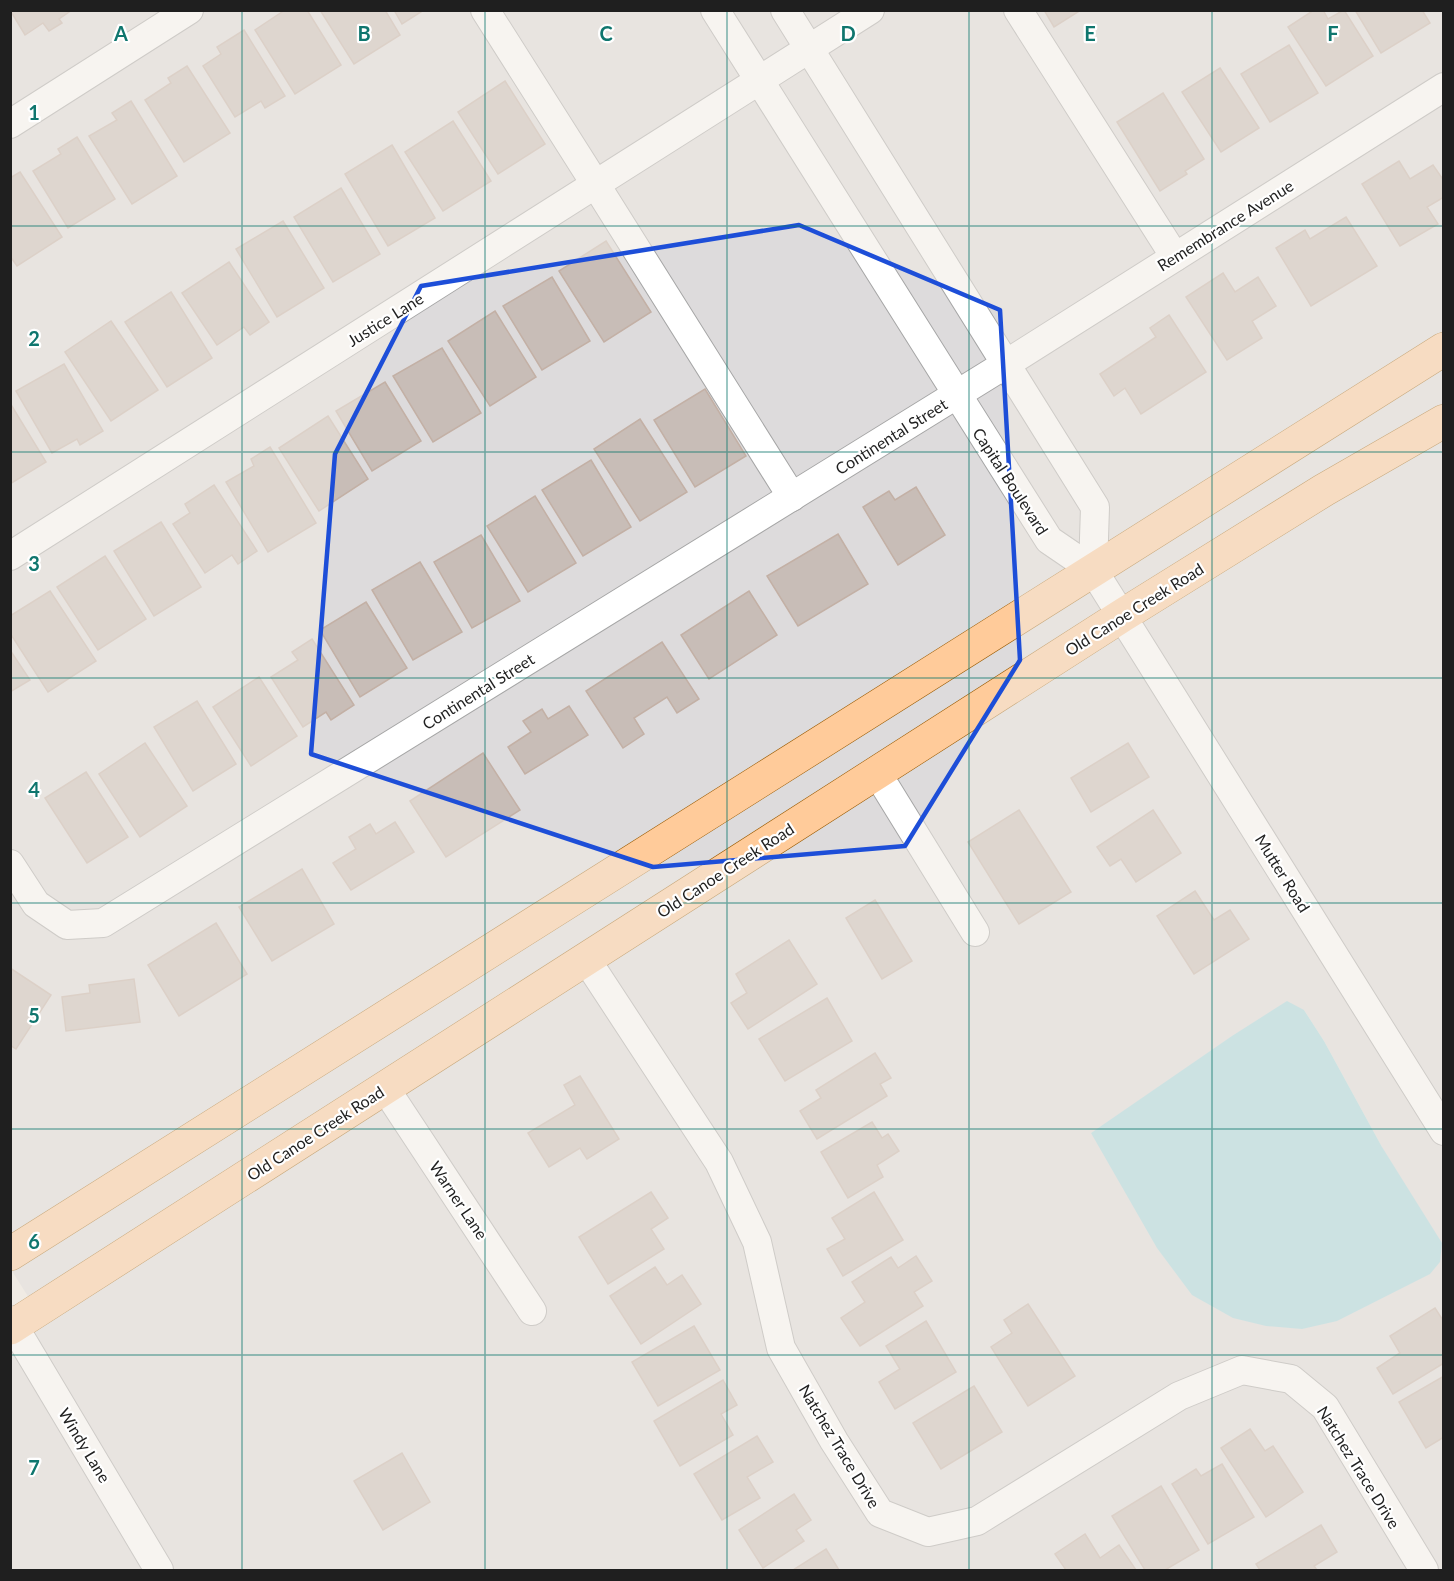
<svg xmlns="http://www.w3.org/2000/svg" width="1454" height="1581" font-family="Lato,sans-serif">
  <rect width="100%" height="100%" fill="#f0ebe4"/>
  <g fill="#dddbdc" fill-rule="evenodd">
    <polygon points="11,11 1443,11 1443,332 11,1237"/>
    <polygon points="1443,367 1443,404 1317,477 29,1298 12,1271"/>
    <path d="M1443,438V1570H11V1345L1131,628L1332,502ZM1304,1010L1324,1041L1382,1147L1091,1133Z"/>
  </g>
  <polygon fill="#a1d8e1" points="1287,1001 1304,1010 1324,1041 1382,1147 1442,1243 1440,1262 1430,1274 1337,1321 1302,1329 1266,1326 1233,1318 1192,1295 1157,1248 1091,1133 1232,1036"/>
  <g fill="#c8bdb7" stroke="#c3b0a5" stroke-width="1.5">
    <polygon points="10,10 72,10 59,19 62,23 49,31 43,23 25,35"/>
    <polygon points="307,10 341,65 295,94 255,30 285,10"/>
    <polygon points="320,10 385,10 400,35 354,64"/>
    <polygon points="394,10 424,10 402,24"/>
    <polygon points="1044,10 1081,10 1054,27"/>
    <polygon points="1314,10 1323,10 1328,19 1344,10 1373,56 1326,86 1288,27"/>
    <polygon points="1355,10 1422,10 1430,23 1381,53"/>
    <polygon points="244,30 285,96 265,108 261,101 235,117 203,66 221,54 217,47"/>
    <polygon points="1289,45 1318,93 1270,122 1241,74"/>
    <polygon points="187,66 230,133 184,162 145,100 171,83 168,78"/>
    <polygon points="1220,68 1259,128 1221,152 1182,92"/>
    <polygon points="505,81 545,144 498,174 458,112"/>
    <polygon points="1163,93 1204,159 1185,171 1187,174 1160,191 1117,122"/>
    <polygon points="131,101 177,176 132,204 89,136 117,120 112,113"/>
    <polygon points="453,121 491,181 443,211 405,152"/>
    <polygon points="77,137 115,199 68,228 33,171 61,154 58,149"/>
    <polygon points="392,145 435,218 388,246 345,174"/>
    <polygon points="1399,161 1410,179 1433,165 1444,181 1444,197 1427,207 1438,224 1400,246 1362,184"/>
    <polygon points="20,172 62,237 17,266 10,256 10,178"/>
    <polygon points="341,188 380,254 333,282 294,217"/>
    <polygon points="1346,217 1377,266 1311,306 1276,248 1305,230 1310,239"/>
    <polygon points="283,221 324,288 277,317 236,249"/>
    <polygon points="606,241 651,312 604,342 559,271"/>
    <polygon points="229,262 269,322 250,335 244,327 217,345 182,293"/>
    <polygon points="1223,273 1235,292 1258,277 1276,306 1252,321 1262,338 1227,360 1186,297"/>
    <polygon points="552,277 590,341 542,370 503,306"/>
    <polygon points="171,292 212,358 167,387 125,322"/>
    <polygon points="495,311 536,377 490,406 448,341"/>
    <polygon points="1169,315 1206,372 1141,414 1125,388 1114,396 1100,374 1156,337 1150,328"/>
    <polygon points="111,321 158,390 111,421 65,352"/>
    <polygon points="442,348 481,413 433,442 393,376"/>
    <polygon points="64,364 103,431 80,445 77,439 52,453 16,391"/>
    <polygon points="385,382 421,441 372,471 336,411"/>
    <polygon points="705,389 746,456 695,487 654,420"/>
    <polygon points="10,403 46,462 10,484"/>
    <polygon points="328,416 368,479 319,511 279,448"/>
    <polygon points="640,419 687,492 640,521 594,449"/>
    <polygon points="270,447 316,523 268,552 226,482 254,466 251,459"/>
    <polygon points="591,460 631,527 583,556 542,490"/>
    <polygon points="214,485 257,551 238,564 232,555 205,573 173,524 190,513 185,504"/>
    <polygon points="916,487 945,535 898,565 863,507 889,491 895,500"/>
    <polygon points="535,496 576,563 528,592 487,526"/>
    <polygon points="161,522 201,587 154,616 114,551"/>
    <polygon points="838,534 868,584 798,626 767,576"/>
    <polygon points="481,535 520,601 472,628 434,562"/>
    <polygon points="105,556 146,619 98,650 57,587"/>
    <polygon points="420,562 462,632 413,660 372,590"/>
    <polygon points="50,591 96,661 48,692 10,633 10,616"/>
    <polygon points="749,591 777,635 709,679 681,635"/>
    <polygon points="366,602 407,668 360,697 320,630"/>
    <polygon points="312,639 354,705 331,720 326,712 303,727 271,677 298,660 292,652"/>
    <polygon points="662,642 699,699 677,713 667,697 634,718 644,734 623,748 586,691"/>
    <polygon points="10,650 30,680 10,692"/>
    <polygon points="259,677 297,736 251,766 213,707"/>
    <polygon points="197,701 236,764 193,791 154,727"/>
    <polygon points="569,706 588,735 525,774 508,747 531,732 523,721 542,709 548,719"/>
    <polygon points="145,743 187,806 140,837 99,774"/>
    <polygon points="1128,743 1149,777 1091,812 1071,778"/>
    <polygon points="483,753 520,810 446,857 410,801"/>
    <polygon points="86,772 128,837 87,863 45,798"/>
    <polygon points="1019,810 1071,892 1019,924 968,842"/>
    <polygon points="1153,810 1181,853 1136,882 1121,859 1110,866 1097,847"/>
    <polygon points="395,822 414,852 351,890 333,863 356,849 349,837 370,824 376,834"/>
    <polygon points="302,869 334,924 272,961 239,907"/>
    <polygon points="1195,891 1214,920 1230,910 1249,939 1194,974 1157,916"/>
    <polygon points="875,900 912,961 882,979 846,918"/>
    <polygon points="216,923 247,974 179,1016 148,965"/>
    <polygon points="789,940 817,984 748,1029 731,1003 747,993 736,974"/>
    <polygon points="10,968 51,995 16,1049 10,1045"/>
    <polygon points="134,979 140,1022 66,1031 62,997 90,993 89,985"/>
    <polygon points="827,998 852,1041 785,1081 759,1039"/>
    <polygon points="875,1053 891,1078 880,1084 887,1096 817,1139 800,1111 821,1098 816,1090"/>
    <polygon points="580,1076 619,1139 587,1159 580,1148 549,1167 528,1133 575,1105 564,1085"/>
    <polygon points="872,1122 882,1138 888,1134 899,1151 877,1165 883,1177 848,1198 821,1152"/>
    <polygon points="651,1192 668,1218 651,1229 664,1249 608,1284 579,1237"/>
    <polygon points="874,1192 903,1240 843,1276 827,1249 845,1239 832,1218"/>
    <polygon points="916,1256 932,1281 914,1292 923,1306 860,1346 841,1318 865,1302 852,1282 891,1257 898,1268"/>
    <polygon points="655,1267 667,1285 682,1275 701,1304 641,1344 610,1296"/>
    <polygon points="1028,1304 1075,1376 1028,1406 991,1347 1012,1333 1004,1320"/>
    <polygon points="1435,1308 1444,1322 1444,1363 1393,1394 1377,1368 1400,1353 1390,1336"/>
    <polygon points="926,1321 956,1372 895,1409 879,1382 900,1369 886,1346"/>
    <polygon points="694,1326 720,1370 658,1406 632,1362"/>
    <polygon points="1444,1376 1444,1437 1426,1448 1399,1402"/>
    <polygon points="723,1380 737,1405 721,1414 733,1435 680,1466 654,1421"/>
    <polygon points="974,1386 1002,1432 941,1469 913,1423"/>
    <polygon points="1250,1429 1265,1451 1273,1446 1303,1492 1266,1517 1221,1448"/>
    <polygon points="757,1436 773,1462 747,1477 760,1498 722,1520 694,1474"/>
    <polygon points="402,1453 430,1502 383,1530 354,1481"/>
    <polygon points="1222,1464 1254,1517 1208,1544 1172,1484 1196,1469 1201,1476"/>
    <polygon points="1161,1486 1199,1550 1165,1570 1145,1570 1112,1516"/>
    <polygon points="794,1494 811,1520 796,1530 804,1541 763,1568 739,1530"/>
    <polygon points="1321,1525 1337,1552 1314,1566 1317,1570 1260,1570 1256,1564"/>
    <polygon points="1085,1534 1100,1558 1119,1545 1136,1570 1066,1570 1055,1554"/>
    <polygon points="826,1549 839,1570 793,1570"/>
  </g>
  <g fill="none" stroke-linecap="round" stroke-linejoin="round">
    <g stroke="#a6a6a6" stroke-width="30">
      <g id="minor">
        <polyline points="485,10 596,185 792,497"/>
        <polyline points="715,10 1049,540 1093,570 1444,1131"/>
        <polyline points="785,10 1095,507 1093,570"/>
        <polyline points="1018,10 1175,257"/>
        <polyline points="10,124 189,10"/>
        <polyline points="10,556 870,10"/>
        <polyline points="877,773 975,932"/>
        <polyline points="10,864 36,904 67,925 103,923 1006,364 1444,87"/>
        <polyline points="586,959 719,1162 757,1242 781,1348 834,1441 880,1513 928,1532 977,1521 1179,1396 1242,1370 1291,1379 1325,1407 1424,1570"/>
        <polyline points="385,1088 532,1311"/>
        <polyline points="10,1320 159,1570"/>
      </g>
    </g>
    <g stroke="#995a00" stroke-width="34">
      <g id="major">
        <polyline points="10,1254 1444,349"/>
        <polyline points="10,1328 1123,615 1324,490 1444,421"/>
      </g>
    </g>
    <use href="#minor" stroke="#fff" stroke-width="28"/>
    <use href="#major" stroke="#ffcb9a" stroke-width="33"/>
  </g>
  <path d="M0 0H1454V1581H0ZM799,225L1000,310L1020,660L905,846L653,867L311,754L335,454L421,286Z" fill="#f0ebe4" fill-opacity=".55" fill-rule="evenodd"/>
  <path fill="none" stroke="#1d4ed8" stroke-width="4.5" stroke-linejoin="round" d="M799,225L1000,310L1020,660L905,846L653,867L311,754L335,454L421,286Z"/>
  <path fill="none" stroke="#0f766e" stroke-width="1.5" stroke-opacity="0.55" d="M242,10V1570M485,10V1570M727,10V1570M969,10V1570M1212,10V1570M10,226H1444M10,452H1444M10,678H1444M10,903H1444M10,1129H1444M10,1355H1444"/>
  <g text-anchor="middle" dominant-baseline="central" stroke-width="4.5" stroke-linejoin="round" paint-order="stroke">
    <g font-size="16" fill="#1f1f1f" stroke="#fff">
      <text transform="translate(1225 225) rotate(-32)">Remembrance Avenue</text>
      <text transform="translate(385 319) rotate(-32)">Justice Lane</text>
      <text transform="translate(891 436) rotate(-32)">Continental Street</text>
      <text transform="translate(1011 481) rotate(57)">Capital Boulevard</text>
      <text transform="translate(1134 609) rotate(-32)">Old Canoe Creek Road</text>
      <text transform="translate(478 691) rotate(-32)">Continental Street</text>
      <text transform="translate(725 870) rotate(-33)">Old Canoe Creek Road</text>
      <text transform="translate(1283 873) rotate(58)">Mutter Road</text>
      <text transform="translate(315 1133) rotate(-33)">Old Canoe Creek Road</text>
      <text transform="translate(459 1200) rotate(56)">Warner Lane</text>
      <text transform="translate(85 1445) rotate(59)">Windy Lane</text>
      <text transform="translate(840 1446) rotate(59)">Natchez Trace Drive</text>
      <text transform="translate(1359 1467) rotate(58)">Natchez Trace Drive</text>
    </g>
  </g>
  <g font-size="20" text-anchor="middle" font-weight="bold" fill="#0f766e" stroke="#fff" stroke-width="4.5" stroke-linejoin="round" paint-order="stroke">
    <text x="121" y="41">A</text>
    <text x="364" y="41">B</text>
    <text x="606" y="41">C</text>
    <text x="848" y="41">D</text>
    <text x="1090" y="41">E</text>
    <text x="1333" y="41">F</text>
    <text x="34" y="120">1</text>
    <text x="34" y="346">2</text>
    <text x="34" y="571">3</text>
    <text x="34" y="797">4</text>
    <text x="34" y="1023">5</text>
    <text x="34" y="1249">6</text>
    <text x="34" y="1475">7</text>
  </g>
  <rect width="1454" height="1581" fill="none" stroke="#1f1f1f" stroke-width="24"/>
</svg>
